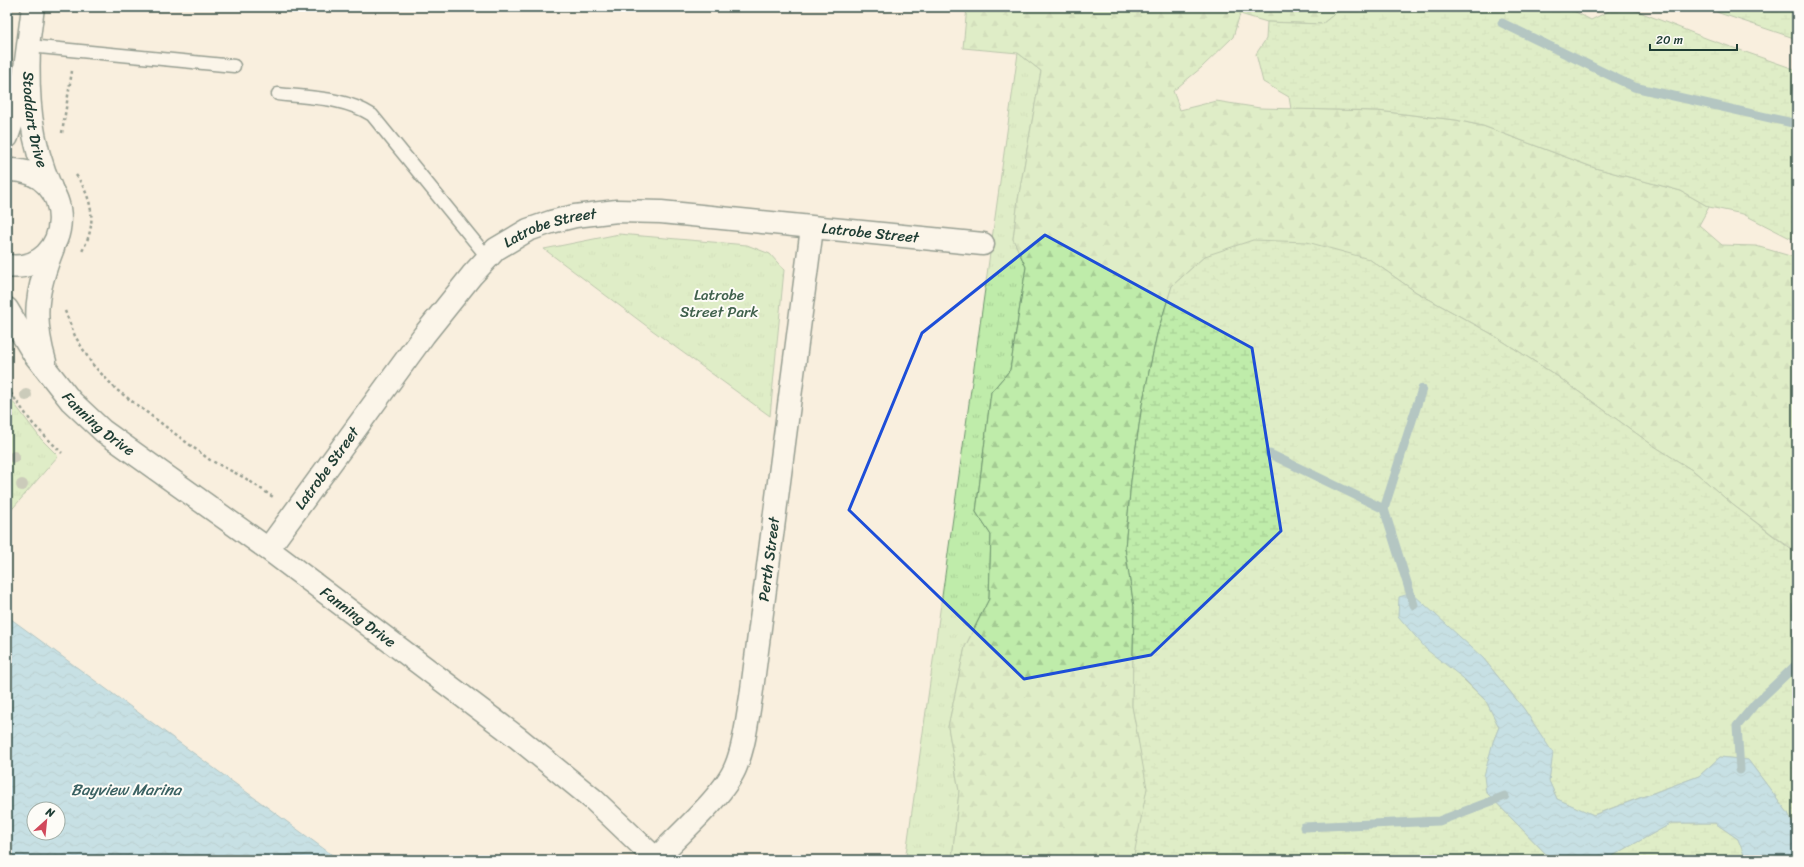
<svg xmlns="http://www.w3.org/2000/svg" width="1804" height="867" font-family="Sriracha,sans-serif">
  <defs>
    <pattern id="grass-tufts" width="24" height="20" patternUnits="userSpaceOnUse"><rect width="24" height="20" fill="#bfecaa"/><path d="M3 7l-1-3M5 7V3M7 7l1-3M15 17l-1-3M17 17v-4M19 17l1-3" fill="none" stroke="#a4cb93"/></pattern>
    <pattern id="forest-firs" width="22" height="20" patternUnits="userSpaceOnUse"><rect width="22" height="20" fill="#bfecaa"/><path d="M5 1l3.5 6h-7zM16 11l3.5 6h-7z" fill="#a4cb93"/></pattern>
    <pattern id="wetland-marsh" width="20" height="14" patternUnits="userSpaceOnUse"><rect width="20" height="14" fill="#bfecaa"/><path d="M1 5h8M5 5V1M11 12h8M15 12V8" fill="none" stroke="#a4cb93"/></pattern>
    <pattern id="water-waves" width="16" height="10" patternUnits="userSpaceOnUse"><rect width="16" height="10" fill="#89ceea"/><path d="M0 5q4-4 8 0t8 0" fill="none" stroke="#6fa8be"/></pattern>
  </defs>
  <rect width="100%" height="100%" fill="#f9efde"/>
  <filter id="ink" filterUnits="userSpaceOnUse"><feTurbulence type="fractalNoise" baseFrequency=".025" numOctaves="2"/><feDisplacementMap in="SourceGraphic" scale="8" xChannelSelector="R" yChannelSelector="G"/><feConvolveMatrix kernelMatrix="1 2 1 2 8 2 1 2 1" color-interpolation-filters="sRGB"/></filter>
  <g filter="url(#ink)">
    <g fill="url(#grass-tufts)" stroke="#6f946f">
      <polygon points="1018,53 1041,71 1018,200 1013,239 1026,267 1010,370 991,392 976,512 991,535 989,599 965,647 948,727 959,791 952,860 943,860 906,854"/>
      <polygon points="619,234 747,245 770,254 784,270 770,416 652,330 544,249"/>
      <polygon points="7,394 41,439 58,456 7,515"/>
    </g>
    <polygon fill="url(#forest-firs)" stroke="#6f946f" points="967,7 1343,7 1322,24 1267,22 1240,14 1233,37 1201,68 1173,91 1180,110 1216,101 1260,108 1378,111 1456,120 1483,126 1595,168 1681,191 1709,207 1699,225 1722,245 1756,246 1797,258 1797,553 1733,505 1695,472 1651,444 1557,376 1490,333 1416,292 1369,259 1205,256 1172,286 1157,334 1142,405 1131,481 1125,548 1134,607 1132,706 1148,788 1134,858 1133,860 952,860 959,791 948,727 965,647 989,599 991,535 976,512 991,392 1010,370 1026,267 1013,239 1018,200 1041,71 1018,53 963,48"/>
    <g fill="url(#wetland-marsh)" stroke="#6f946f">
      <polygon points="1343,7 1566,7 1591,20 1617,7 1627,7 1708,39 1797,70 1797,239 1790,238 1743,214 1709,207 1681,191 1595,168 1483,126 1456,120 1378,111 1291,109 1289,97 1263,82 1256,54 1266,39 1267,22 1322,24"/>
      <polygon points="1708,7 1797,7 1797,39 1719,13"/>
      <polygon points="1253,240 1307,242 1369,259 1416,292 1490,333 1557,376 1651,444 1695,472 1733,505 1797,554 1797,834 1788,813 1748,760 1720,757 1699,776 1593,815 1557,799 1549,781 1552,753 1524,709 1483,658 1463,679 1486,701 1499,727 1493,742 1486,792 1552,860 1133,860 1147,788 1132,706 1134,607 1125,548 1131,481 1142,405 1157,334 1172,286 1205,256"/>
      <polygon points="1672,823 1715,823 1738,839 1747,859 1605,860"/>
    </g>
    <g fill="url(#water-waves)" stroke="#5f94a1" fill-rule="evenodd">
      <polygon points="1412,593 1483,658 1524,709 1553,753 1549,781 1557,799 1594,815 1699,776 1720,757 1748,760 1788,813 1797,834 1797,860 1746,860 1738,839 1715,823 1672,823 1605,860 1552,860 1486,792 1484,776 1493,742 1499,727 1486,701 1463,678 1427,650 1398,616 1399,597"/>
      <path d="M7,616L339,860H7ZM34,809H58V833H34Z"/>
    </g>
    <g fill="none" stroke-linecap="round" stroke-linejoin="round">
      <g stroke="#5f94a1" stroke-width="9">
        <polyline points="1502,23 1634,87 1797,124"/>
        <polyline points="1270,454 1384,509"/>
        <polyline points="1414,605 1384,509 1422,389"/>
        <polyline points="1797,605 1797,645"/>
        <polyline points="1740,770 1737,726 1755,704 1797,664"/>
        <polyline points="1304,827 1439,821 1505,796"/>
      </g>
      <g stroke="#1f3d34" stroke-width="15">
        <g id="service">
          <polyline points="29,46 234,66"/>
          <path d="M278,94C310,98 344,97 372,115L488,258"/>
        </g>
      </g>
      <g stroke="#1f3d34" stroke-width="25">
        <g id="minor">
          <path id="s1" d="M29,46C27,96 30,141 51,188"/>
          <polyline points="7,137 16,111 23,84 33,7"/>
          <path d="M7,170C80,167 75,275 7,266"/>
          <path id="s2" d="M7,309L34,354L71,401L103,431L268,549L518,738L594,800L657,860"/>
          <path d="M45,362C32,317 36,291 53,248"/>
          <path id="s3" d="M268,549L424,335L472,275L496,249L528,230L551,222L575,216L617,211L661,212L983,244"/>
          <path id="s4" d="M656,859C678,835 725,795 736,766C745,744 747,720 751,697L812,228"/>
        </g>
      </g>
      <g stroke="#1f3d34" stroke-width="2.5" stroke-dasharray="3 3" stroke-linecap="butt">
        <polyline points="62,133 72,71"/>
        <path d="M76,175C94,201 97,226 81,253"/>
        <polyline points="65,311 75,336 92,364 117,390 210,460 245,478 273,497"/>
        <polyline points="7,388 33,424 62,453"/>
      </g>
      <use href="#service" stroke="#fdfcf7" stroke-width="12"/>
      <use href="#minor" stroke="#fdfcf7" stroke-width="22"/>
    </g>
    <g fill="#93a08e">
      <circle cx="26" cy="395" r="6"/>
      <circle cx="14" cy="457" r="6"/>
      <circle cx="22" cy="485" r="6"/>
    </g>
  </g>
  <path d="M0 0H1804V867H0ZM1045,235L1252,348L1281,531L1151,655L1024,679L849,510L922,333Z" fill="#f9efde" fill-opacity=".55" fill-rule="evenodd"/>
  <path fill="none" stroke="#1d4ed8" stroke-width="3" stroke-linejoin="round" d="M1045,235L1252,348L1281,531L1151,655L1024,679L849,510L922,333Z"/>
  <g text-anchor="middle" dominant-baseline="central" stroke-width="4" stroke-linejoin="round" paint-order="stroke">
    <g font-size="15" fill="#1f3d34" stroke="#fdfcf7">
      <text stroke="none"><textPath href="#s1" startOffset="74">Stoddart Drive</textPath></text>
      <text stroke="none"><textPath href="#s3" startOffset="436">Latrobe Street</textPath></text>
      <text stroke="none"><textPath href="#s3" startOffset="760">Latrobe Street</textPath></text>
      <text stroke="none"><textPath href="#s2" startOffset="148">Fanning Drive</textPath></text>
      <text stroke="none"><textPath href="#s3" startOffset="100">Latrobe Street</textPath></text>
      <text stroke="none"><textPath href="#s4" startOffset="333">Perth Street</textPath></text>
      <text stroke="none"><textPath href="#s2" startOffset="472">Fanning Drive</textPath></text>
    </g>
    <g font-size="15" fill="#3f604c" stroke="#fdfcf7">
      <text x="719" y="295">Latrobe<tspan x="719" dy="17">Street Park</tspan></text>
    </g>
    <g font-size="16" font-style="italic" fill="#3a6162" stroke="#fdfcf7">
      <text x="126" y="789">Bayview Marina</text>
    </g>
  </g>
  <rect width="1804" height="867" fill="none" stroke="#fdfcf7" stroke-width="24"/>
  <rect x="12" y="12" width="1780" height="843" fill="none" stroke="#1f3d34" stroke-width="1.5" filter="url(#ink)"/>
  <g transform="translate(46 821) rotate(27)"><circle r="19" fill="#fdfcf7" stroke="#a4b0a9"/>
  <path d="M0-3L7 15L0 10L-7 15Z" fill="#d1495b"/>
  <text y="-6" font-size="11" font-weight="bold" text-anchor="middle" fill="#1f3d34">N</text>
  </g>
  <path d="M1650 44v6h87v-6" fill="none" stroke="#1f3d34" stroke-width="2"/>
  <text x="1656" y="44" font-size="12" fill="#1f3d34" stroke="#fdfcf7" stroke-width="3" paint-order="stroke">20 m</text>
</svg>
